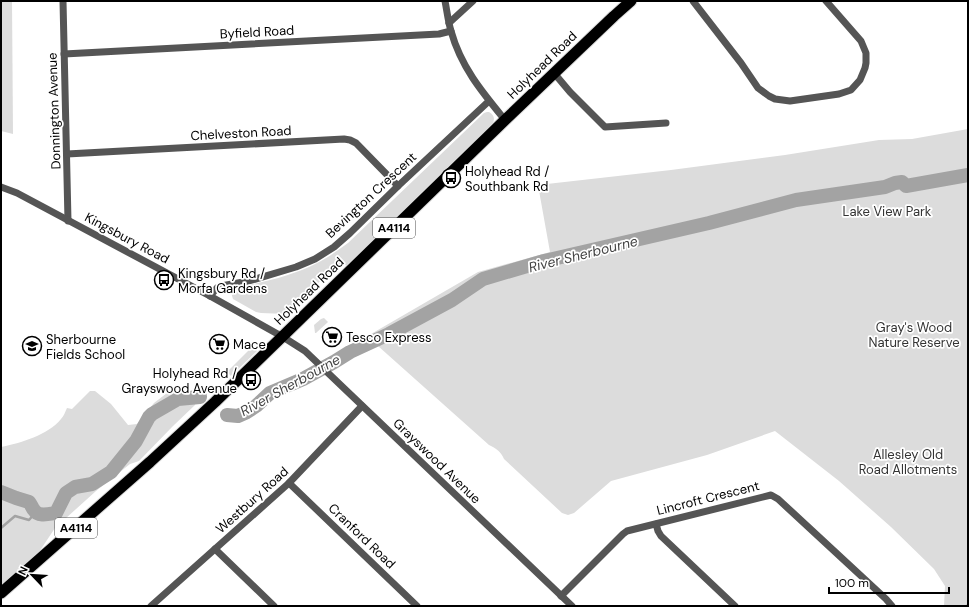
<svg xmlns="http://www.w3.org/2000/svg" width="969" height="607" font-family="'DM Sans',sans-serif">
  <rect width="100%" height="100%" fill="#fff"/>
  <g fill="#dcdcdc">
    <polygon points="1,1 12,1 13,134 1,131"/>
    <path d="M487,112H489C494,115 495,118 493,123L347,265H337L286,314L261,313L256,312L233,299L230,289C259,283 290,277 317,263C328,258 338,250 348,243L484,113Z"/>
    <path d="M968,129V606H944L945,586L934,569L891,527L839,481L775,431L707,455L611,481L574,513L568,515L562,513L504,459C501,452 496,448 489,445L378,346L371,334L478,272L550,252L538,185L671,170L785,155L879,140L912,139Z"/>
    <polygon points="324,318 328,322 316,333 315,333 314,325 321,319"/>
    <polygon points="253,346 257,351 231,376 227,372"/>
    <path d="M90,391H95L111,404L128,425L137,424L154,403L167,393L183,391L198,393L195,405L173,426L139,461L130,464L96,491L55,528L39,552L1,585V447C21,443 48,435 61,419C64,416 65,412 67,408L72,409Z"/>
  </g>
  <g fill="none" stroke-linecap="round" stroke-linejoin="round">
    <g stroke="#a3a3a3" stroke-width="2.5">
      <polyline points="1,528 15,516 29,520 36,512"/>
      <polyline points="967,606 968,605"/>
    </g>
    <g stroke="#a3a3a3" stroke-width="14">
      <polyline points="227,415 238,416 247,412 256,406 270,393 303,379 334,362 350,352 389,334 452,300 483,279 544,261 709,223 796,200 885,187 895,183 902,182 906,186 968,175"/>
      <path d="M1,492L16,498L29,502C31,504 32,508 34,510C38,517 49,514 56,513L66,493L75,487L92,484L111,472L136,441L149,417L152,414L178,399L200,397"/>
    </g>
    <g stroke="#dbdbdb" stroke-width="13">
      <polyline id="trunk" points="1,593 150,462 215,402 505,120 614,16 631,1"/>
    </g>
    <g stroke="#555" stroke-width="7">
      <polyline points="63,1 68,221"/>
      <path d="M445,1C447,11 448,21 451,31C461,67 482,92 505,120"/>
      <polyline points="693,1 741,63 758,88 769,96 775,99 790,101 839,94 851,90 860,80 865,68 866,63 866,53 861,41 826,1"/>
      <polyline points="449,23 473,1"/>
      <polyline points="64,54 439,34 451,31"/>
      <polyline points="554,73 570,92 605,127 666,123"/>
      <polyline points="67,154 344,139 350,140 356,143 398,186"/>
      <polyline points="1,187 17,193 210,296 283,337 305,351 572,606"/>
      <polyline points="210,296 217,288 221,286 249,281 296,267 315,259 334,247 350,233 398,186 489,101"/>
      <polyline points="289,483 417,606"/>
      <polyline points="656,524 658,531 661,536 735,606"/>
      <polyline points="215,549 274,606"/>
      <polyline points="561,596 623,534 627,531 771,495 778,499 886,599 892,606"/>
      <polyline points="151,606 289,483 362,406"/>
    </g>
    <use href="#trunk" stroke="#000" stroke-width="11"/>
  </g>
  <defs>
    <g id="bus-ring" transform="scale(1)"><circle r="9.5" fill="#fff" stroke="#000" stroke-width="1.5"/><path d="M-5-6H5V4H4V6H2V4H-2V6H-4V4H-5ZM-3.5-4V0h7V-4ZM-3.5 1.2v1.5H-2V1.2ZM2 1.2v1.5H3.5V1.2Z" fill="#000"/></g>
    <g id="supermarket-ring" transform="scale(1)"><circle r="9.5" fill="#fff" stroke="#000" stroke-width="1.5"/><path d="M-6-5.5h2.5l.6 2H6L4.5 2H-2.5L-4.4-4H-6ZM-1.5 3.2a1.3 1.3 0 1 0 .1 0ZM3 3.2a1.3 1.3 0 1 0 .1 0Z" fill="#000"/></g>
    <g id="school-ring" transform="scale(1)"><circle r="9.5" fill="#fff" stroke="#000" stroke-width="1.5"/><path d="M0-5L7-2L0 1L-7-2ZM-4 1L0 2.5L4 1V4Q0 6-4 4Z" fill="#000"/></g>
  </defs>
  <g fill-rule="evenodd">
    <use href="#bus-ring" x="451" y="178"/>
    <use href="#bus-ring" x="164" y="280"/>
    <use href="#supermarket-ring" x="332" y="337"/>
    <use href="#supermarket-ring" x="219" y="344"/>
    <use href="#school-ring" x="32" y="346"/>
    <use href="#bus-ring" x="251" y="380"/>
  </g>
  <g text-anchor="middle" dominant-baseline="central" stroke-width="3.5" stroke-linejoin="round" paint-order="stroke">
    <g fill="#fff" stroke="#4c4c4c" stroke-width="1">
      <rect x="373" y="218" width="42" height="20" rx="3"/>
      <rect x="55" y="518" width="42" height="20" rx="3"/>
    </g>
    <g font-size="12" font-weight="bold" fill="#000">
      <text x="394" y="228">A4114</text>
      <text x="76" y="528">A4114</text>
    </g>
    <g font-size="13" fill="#000" stroke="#fff">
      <text transform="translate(257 32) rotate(-3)">Byfield Road</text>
      <text transform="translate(542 65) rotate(-44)">Holyhead Road</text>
      <text transform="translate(54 111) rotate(-92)">Donnington Avenue</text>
      <text transform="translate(241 133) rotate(-3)">Chelveston Road</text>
      <text transform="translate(371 195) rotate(-43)">Bevington Crescent</text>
      <text transform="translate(127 238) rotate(28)">Kingsbury Road</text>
      <text transform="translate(309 291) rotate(-44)">Holyhead Road</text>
      <text transform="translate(437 461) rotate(44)">Grayswood Avenue</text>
      <text transform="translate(708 498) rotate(-14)">Lincroft Crescent</text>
      <text transform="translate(252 500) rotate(-42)">Westbury Road</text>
      <text transform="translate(362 536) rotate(44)">Cranford Road</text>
    </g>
    <g font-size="13" fill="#000" stroke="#fff" text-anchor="start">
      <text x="465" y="171">Holyhead Rd /<tspan x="465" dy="15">Southbank Rd</tspan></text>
      <text x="178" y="273">Kingsbury Rd /<tspan x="178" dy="15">Morfa Gardens</tspan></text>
      <text x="346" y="337">Tesco Express</text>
      <text x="46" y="339">Sherbourne<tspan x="46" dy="15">Fields School</tspan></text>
      <text x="233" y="344">Mace</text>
      <text x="237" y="373" text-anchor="end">Holyhead Rd /<tspan x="237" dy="15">Grayswood Avenue</tspan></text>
    </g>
    <g font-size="13" fill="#333" stroke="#fff">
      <text x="887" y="211">Lake View Park</text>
      <text x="914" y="327">Gray's Wood<tspan x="914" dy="15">Nature Reserve</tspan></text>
      <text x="908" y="454">Allesley Old<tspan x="908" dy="15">Road Allotments</tspan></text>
    </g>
    <g font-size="14" font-style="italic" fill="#444" stroke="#fff">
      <text transform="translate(583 254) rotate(-14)">River Sherbourne</text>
      <text transform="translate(290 385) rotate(-29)">River Sherbourne</text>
    </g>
  </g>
  <rect width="969" height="607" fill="none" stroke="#000000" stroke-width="4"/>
  <g transform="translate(32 575) rotate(295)" stroke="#ffffff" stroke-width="3" paint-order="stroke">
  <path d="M0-3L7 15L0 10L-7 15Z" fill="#000000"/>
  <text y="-6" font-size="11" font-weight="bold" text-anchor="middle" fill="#000000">N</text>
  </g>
  <path d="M829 587v6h120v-6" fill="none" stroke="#000000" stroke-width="2"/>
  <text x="835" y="587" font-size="12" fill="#000000" stroke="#ffffff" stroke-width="3" paint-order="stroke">100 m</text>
</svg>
